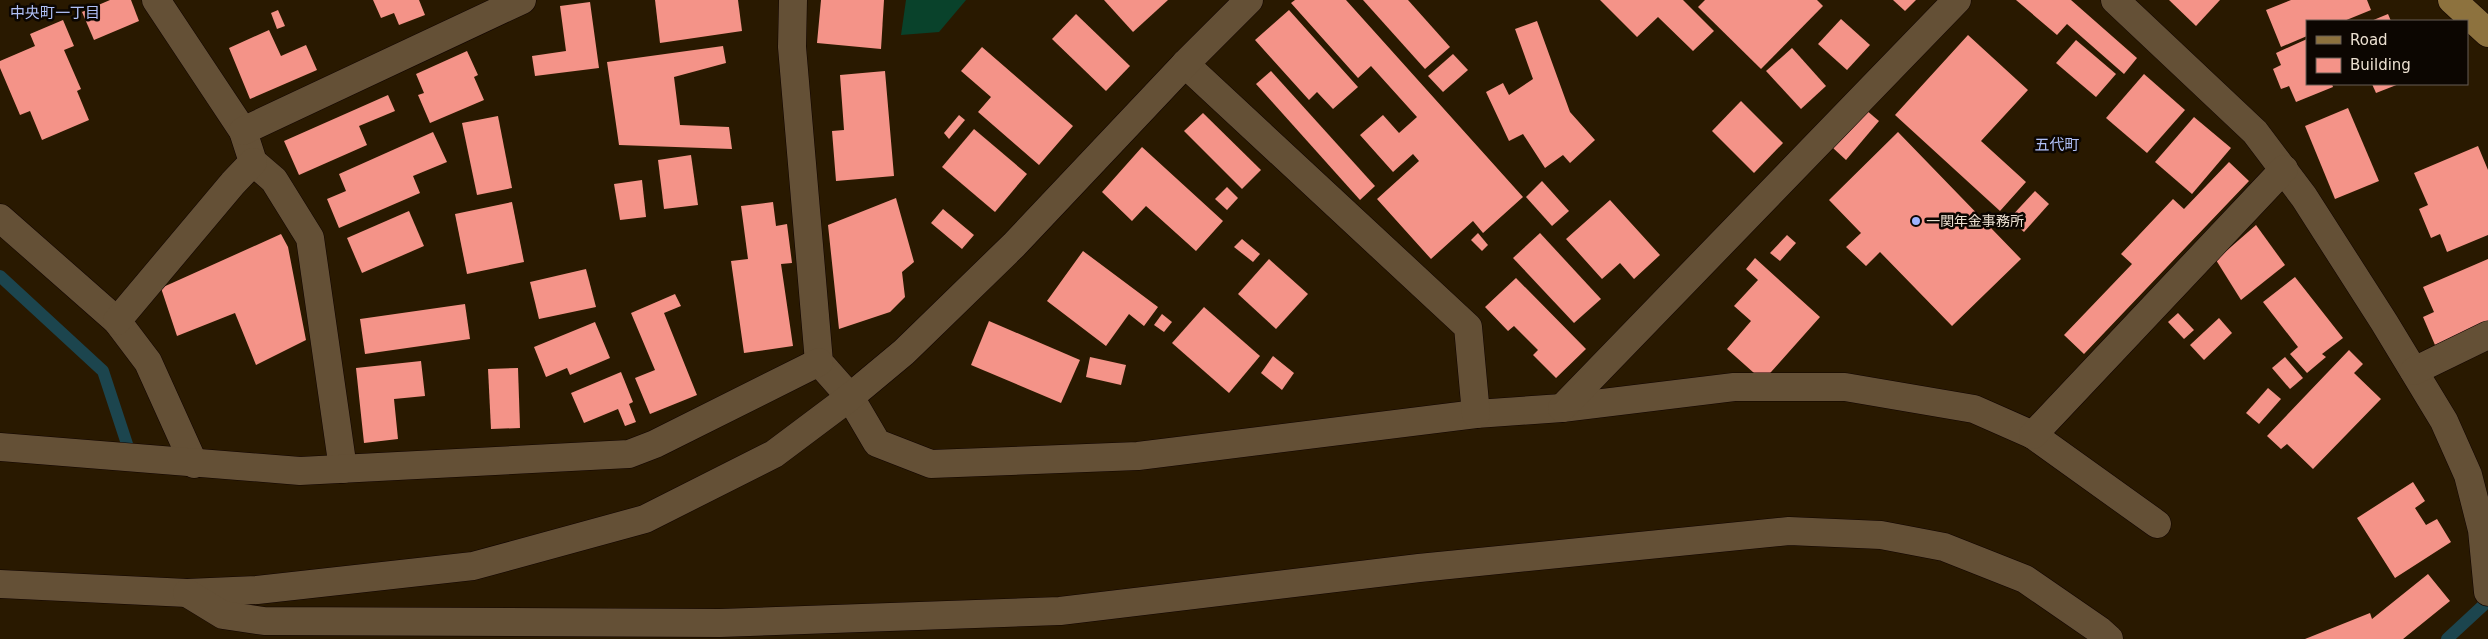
<svg xmlns="http://www.w3.org/2000/svg" width="2488" height="639" font-family="'DejaVu Sans','Noto Sans JP',sans-serif">
  <rect width="100%" height="100%" fill="#291900"/>
  <polygon fill="#09422b" points="906,0 966,0 939,32 901,35"/>
  <g fill="none" stroke-linecap="round" stroke-linejoin="round">
    <g stroke="#1c454e" stroke-width="12">
      <polyline points="0,276 103,371 127,444"/>
      <polyline points="2447,639 2488,601"/>
    </g>
  </g>
  <g fill="#f49388">
    <polygon points="110,0 131,0 139,21 94,40 82,12"/>
    <polygon points="373,0 419,0 425,15 399,25 394,13 381,18"/>
    <polygon points="655,0 738,0 742,31 660,43"/>
    <polygon points="821,0 884,0 881,49 817,43"/>
    <polygon points="1104,0 1168,0 1133,32"/>
    <polygon points="1295,0 1346,0 1523,197 1483,233 1473,221 1431,259 1377,199 1419,161 1413,154 1393,172 1360,135 1383,115 1399,133 1417,117 1371,66 1358,78 1291,3"/>
    <polygon points="1363,0 1408,0 1450,47 1425,69"/>
    <polygon points="1600,0 1683,0 1714,31 1693,51 1658,17 1637,37"/>
    <polygon points="1705,0 1817,0 1823,6 1761,69 1698,7"/>
    <polygon points="1893,0 1916,0 1905,11"/>
    <polygon points="2016,0 2071,0 2137,58 2124,74 2067,24 2057,35"/>
    <polygon points="2169,0 2220,0 2196,26"/>
    <polygon points="2291,0 2367,0 2371,10 2344,21 2307,21 2307,36 2281,47 2266,10"/>
    <polygon points="590,2 599,68 535,76 532,56 566,51 560,6"/>
    <polygon points="278,10 285,26 277,29 271,13"/>
    <polygon points="1289,10 1358,87 1333,109 1317,92 1309,100 1255,40"/>
    <polygon points="1076,14 1130,66 1106,91 1052,39"/>
    <polygon points="2388,14 2391,21 2371,21"/>
    <polygon points="1841,19 1870,45 1847,70 1818,44"/>
    <polygon points="63,20 74,46 64,50 81,89 77,91 89,120 42,140 30,111 20,115 0,68 0,61 35,46 30,34"/>
    <polygon points="1537,21 1570,112 1595,140 1570,163 1563,155 1545,168 1523,134 1509,141 1486,92 1503,83 1509,95 1533,79 1515,29"/>
    <polygon points="269,30 281,56 306,45 317,70 250,99 229,48"/>
    <polygon points="1968,35 2028,90 1981,141 2026,182 2000,211 1895,115"/>
    <polygon points="2307,39 2307,84 2332,84 2333,87 2296,102 2289,86 2281,89 2273,69 2281,65 2276,53"/>
    <polygon points="2076,40 2116,74 2096,97 2056,63"/>
    <polygon points="723,46 726,63 674,77 680,125 729,127 732,149 619,145 607,62"/>
    <polygon points="982,47 1073,126 1039,165 978,112 991,97 961,71"/>
    <polygon points="1792,48 1826,86 1801,109 1766,71"/>
    <polygon points="467,51 478,75 474,77 484,100 430,123 418,95 424,93 416,74"/>
    <polygon points="1453,54 1468,70 1443,92 1428,76"/>
    <polygon points="885,71 894,176 836,181 832,131 844,130 840,75"/>
    <polygon points="1271,71 1375,186 1360,200 1256,84"/>
    <polygon points="2144,74 2185,110 2147,153 2106,118"/>
    <polygon points="2372,84 2399,84 2376,93"/>
    <polygon points="388,95 395,111 359,126 367,145 299,175 284,141"/>
    <polygon points="1741,101 1783,143 1754,173 1712,131"/>
    <polygon points="2348,108 2379,181 2335,199 2305,126"/>
    <polygon points="1866,110 1879,121 1846,160 1833,148"/>
    <polygon points="1203,113 1261,170 1242,189 1184,131"/>
    <polygon points="959,115 965,120 949,139 944,133"/>
    <polygon points="498,116 512,188 477,195 462,123"/>
    <polygon points="2194,117 2231,148 2192,194 2155,162"/>
    <polygon points="974,129 1027,174 995,212 942,167"/>
    <polygon points="433,132 447,162 413,176 420,193 339,228 327,199 346,191 339,174"/>
    <polygon points="1898,132 2021,259 1952,326 1880,252 1866,266 1846,247 1861,233 1829,200"/>
    <polygon points="2478,146 2488,170 2488,235 2447,252 2440,234 2431,238 2419,209 2428,205 2414,173"/>
    <polygon points="1142,147 1223,221 1196,251 1146,206 1132,221 1102,192"/>
    <polygon points="691,155 698,205 664,209 658,160"/>
    <polygon points="2229,162 2249,181 2084,354 2064,335 2132,264 2121,254 2173,199 2184,209"/>
    <polygon points="642,180 646,217 620,220 614,184"/>
    <polygon points="1542,181 1569,211 1552,226 1526,197"/>
    <polygon points="1227,187 1238,198 1227,210 1215,199"/>
    <polygon points="2035,191 2049,204 2024,232 2009,219"/>
    <polygon points="896,198 914,262 902,272 905,297 890,312 839,329 828,225"/>
    <polygon points="1610,200 1660,255 1634,279 1620,263 1602,279 1566,239"/>
    <polygon points="512,202 524,262 467,274 455,214"/>
    <polygon points="773,202 776,226 787,224 792,263 781,264 793,346 744,353 731,261 748,259 741,206"/>
    <polygon points="943,209 974,235 962,249 931,223"/>
    <polygon points="409,211 424,246 362,273 347,238"/>
    <polygon points="2256,225 2285,265 2241,300 2216,260"/>
    <polygon points="1478,233 1488,245 1482,251 1471,240"/>
    <polygon points="1540,233 1601,299 1574,323 1513,258"/>
    <polygon points="281,234 288,247 306,340 256,365 235,313 177,336 161,288"/>
    <polygon points="1787,235 1796,243 1780,261 1770,253"/>
    <polygon points="1242,239 1260,254 1253,262 1234,247"/>
    <polygon points="1083,251 1158,307 1144,326 1129,314 1106,346 1047,301"/>
    <polygon points="1755,258 1820,317 1763,381 1727,349 1751,321 1734,306 1758,280 1746,269"/>
    <polygon points="1269,259 1308,294 1276,329 1238,294"/>
    <polygon points="2488,259 2488,322 2435,345 2423,317 2434,312 2423,287"/>
    <polygon points="586,269 596,307 539,319 530,282"/>
    <polygon points="2295,277 2343,338 2322,354 2326,357 2307,373 2290,354 2298,347 2263,302"/>
    <polygon points="1516,278 1586,349 1556,378 1533,355 1538,350 1514,326 1508,331 1485,307"/>
    <polygon points="675,294 681,306 664,313 697,395 650,414 635,378 655,370 631,313"/>
    <polygon points="465,304 470,339 365,354 360,319"/>
    <polygon points="1204,307 1260,356 1229,393 1172,343"/>
    <polygon points="2178,313 2194,330 2184,339 2168,322"/>
    <polygon points="1162,314 1172,322 1164,332 1154,325"/>
    <polygon points="2219,318 2232,333 2204,360 2190,345"/>
    <polygon points="989,321 1080,360 1061,403 971,365"/>
    <polygon points="595,322 610,358 570,375 567,368 546,377 534,347"/>
    <polygon points="2349,350 2363,364 2354,373 2381,399 2313,469 2287,444 2281,449 2267,436"/>
    <polygon points="1273,356 1294,373 1282,390 1261,373"/>
    <polygon points="1090,357 1126,365 1121,385 1086,377"/>
    <polygon points="2285,357 2303,378 2290,389 2272,368"/>
    <polygon points="421,361 425,396 394,399 398,439 364,443 356,368"/>
    <polygon points="518,368 520,428 491,429 488,369"/>
    <polygon points="621,372 633,402 629,404 636,422 625,426 618,409 584,423 571,393"/>
    <polygon points="2268,388 2281,399 2259,424 2246,413"/>
    <polygon points="2413,482 2425,501 2415,508 2426,525 2437,519 2451,542 2395,578 2357,518"/>
    <polygon points="2428,574 2450,601 2403,639 2305,639 2370,613 2372,619"/>
  </g>
  <g fill="none" stroke-linecap="round" stroke-linejoin="round">
    <g stroke="#110400" stroke-width="29">
      <g id="minor">
        <polyline points="156,0 243,131 253,162 274,180 310,238 343,469"/>
        <polyline points="793,0 792,47 819,362 850,397 877,443 931,464 1138,456 1476,414 1562,408 1734,387 1845,387 1974,409 2033,435 2157,524"/>
        <polyline points="2115,0 2255,132 2304,197 2384,322 2444,421 2468,475 2482,530 2488,592"/>
        <polyline points="1185,64 1468,327 1476,414"/>
        <polyline points="243,131 522,0"/>
        <polyline points="0,218 117,321 148,362 194,464"/>
        <polyline points="117,321 233,183 253,162"/>
        <polyline points="2414,371 2488,335"/>
        <polyline points="1562,408 1957,0"/>
        <polyline points="2033,435 2284,169"/>
        <polyline points="0,447 300,471 629,454 655,444 819,362"/>
        <polyline points="0,584 187,593 257,590 473,566 645,519 774,454 850,397 904,352 1014,245 1185,64 1249,0"/>
        <polyline points="187,593 223,615 264,621 720,623 1060,611 1419,568 1789,531 1881,535 1944,547 2025,579 2099,630 2109,639"/>
      </g>
    </g>
    <g stroke="#110400" stroke-width="29">
      <polyline id="primary" points="2452,0 2488,33"/>
    </g>
    <use href="#minor" stroke="#645036" stroke-width="28"/>
    <use href="#primary" stroke="#8d723e" stroke-width="28"/>
  </g>
  <circle fill="#9fb3fd" stroke="#0c0601" stroke-width="2" cx="1916" cy="221" r="5"/>
  <g text-anchor="middle" dominant-baseline="central" stroke-width="5" stroke-linejoin="round" paint-order="stroke">
    <g font-size="14" fill="#ece0d1" stroke="#0c0601" text-anchor="start">
      <text x="1926" y="221">一関年金事務所</text>
    </g>
    <g font-size="15" fill="#b1c1f8" stroke="#0c0601">
      <text x="55" y="13">中央町一丁目</text>
      <text x="2057" y="145">五代町</text>
    </g>
  </g>
  <rect x="2306" y="20" width="162" height="65" fill="#0c0601" stroke="#665d54"/>
  <rect x="2316" y="36" width="25" height="8" fill="#8d723e" stroke="#665d54"/>
  <text x="2350" y="45" font-size="15" fill="#ece0d1">Road</text>
  <rect x="2316" y="58" width="25" height="15" fill="#f49388" stroke="#665d54"/>
  <text x="2350" y="70" font-size="15" fill="#ece0d1">Building</text>
</svg>
